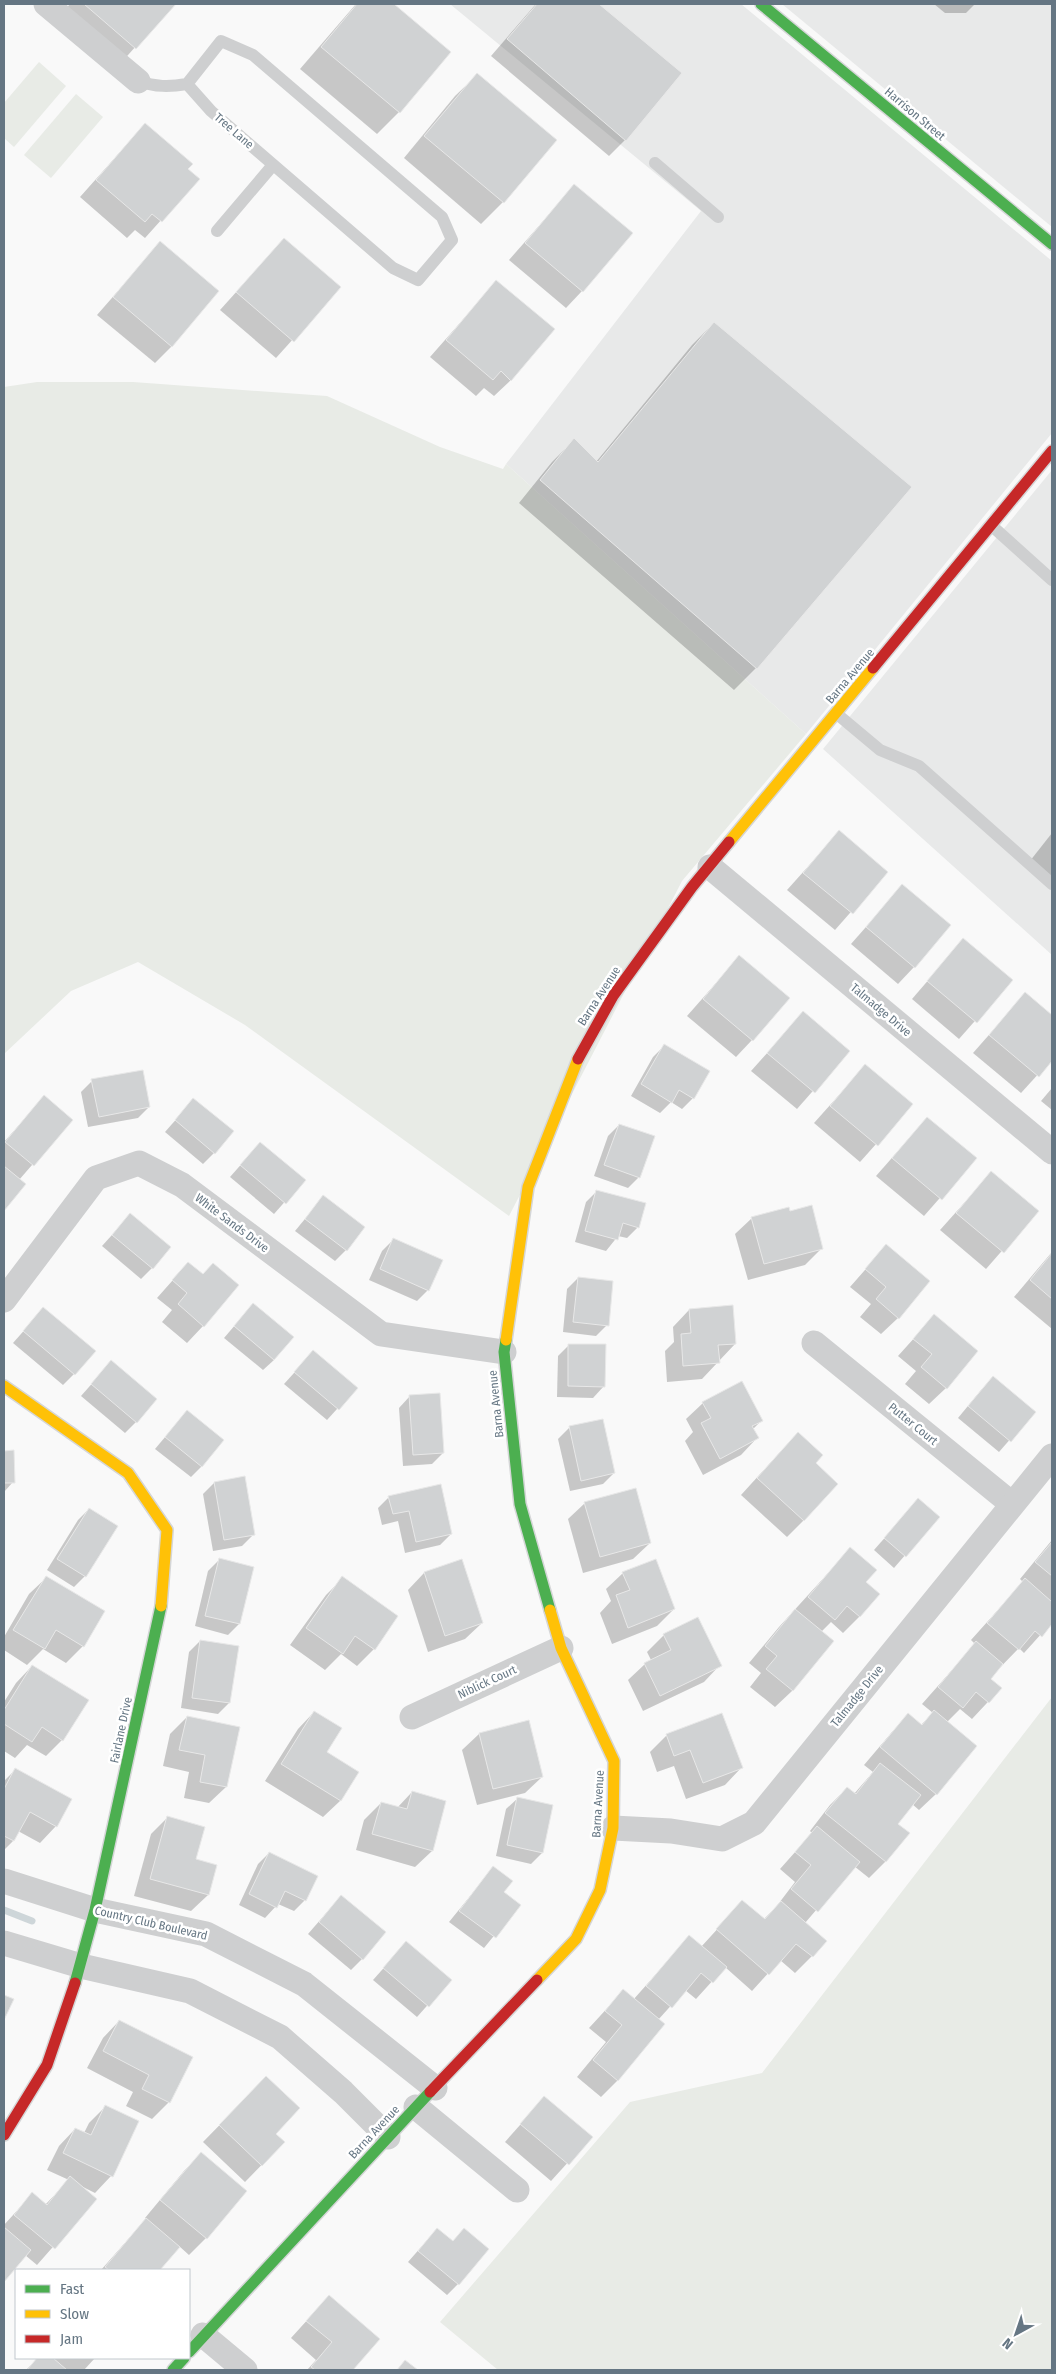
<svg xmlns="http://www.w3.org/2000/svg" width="1056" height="2374" font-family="'Fira Sans Condensed',sans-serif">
  <rect width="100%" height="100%" fill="#f9f9f9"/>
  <g fill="#e8e9e9">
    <polygon points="450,4 741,4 1052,261 1052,433 806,734 506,464 701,211"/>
    <polygon points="782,4 1052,4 1052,227"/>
    <polygon points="1052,470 1052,955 823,749"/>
  </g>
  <g fill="#e8ebe6">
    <polygon points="39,62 66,86 14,147 4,138 4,103"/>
    <polygon points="76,94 103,117 51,178 24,155"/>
    <polygon points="37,382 133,382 327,396 440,447 503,469 506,464 806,734 682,881 509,1216 245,1025 138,962 71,991 4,1054 4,387"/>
    <polygon points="1052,1697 1052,2370 498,2370 440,2322 630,2102 762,2073"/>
  </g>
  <g fill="#0003">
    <polygon points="70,4 174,4 119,65 61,14"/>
    <polygon points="356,4 392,4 449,52 399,112 377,134 300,69"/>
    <polygon points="536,4 597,4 680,74 625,140 609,156 491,56"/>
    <polygon points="934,4 975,4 966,13 945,13"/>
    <polygon points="477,75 503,202 481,224 404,158 455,96"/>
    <polygon points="145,124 198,179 145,238 135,230 127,238 80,197"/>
    <polygon points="574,186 582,291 566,308 509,260"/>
    <polygon points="284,239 340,287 276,358 220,310"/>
    <polygon points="160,243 172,346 155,363 97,315"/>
    <polygon points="496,282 511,380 494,396 484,388 476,396 430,357"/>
    <polygon points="714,323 910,487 756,668 734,690 519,503 552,462 574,440 596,462 692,345"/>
    <polygon points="839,832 886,872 835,930 787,890"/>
    <polygon points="1052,833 1052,889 1026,866"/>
    <polygon points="902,886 914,967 898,984 851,944"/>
    <polygon points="963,940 1011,980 959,1039 912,999"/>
    <polygon points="739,957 752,1040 736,1057 687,1016"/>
    <polygon points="1025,994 1052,1017 1052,1059 1021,1093 973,1053"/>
    <polygon points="803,1013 848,1051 797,1109 751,1071"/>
    <polygon points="664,1046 693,1098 682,1109 671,1102 660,1113 631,1096 653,1057"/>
    <polygon points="865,1066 911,1105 860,1162 814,1123"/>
    <polygon points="92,1081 149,1107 138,1118 88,1127 81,1092"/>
    <polygon points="1052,1088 1052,1110 1041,1101"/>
    <polygon points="44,1097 71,1120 19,1180 24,1184 4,1209 4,1142"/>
    <polygon points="194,1099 214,1153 203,1164 165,1132"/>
    <polygon points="927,1118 975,1158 924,1216 876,1176"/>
    <polygon points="619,1125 639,1177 628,1188 594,1176 608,1136"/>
    <polygon points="260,1143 304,1180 274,1214 230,1177"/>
    <polygon points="991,1173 1037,1211 986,1269 940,1230"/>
    <polygon points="597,1191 638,1227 627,1238 618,1236 606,1251 575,1242 586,1202"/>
    <polygon points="323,1197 346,1250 335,1261 295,1231"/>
    <polygon points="789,1213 822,1248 805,1265 748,1280 735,1234 752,1218"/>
    <polygon points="130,1215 152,1268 141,1279 102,1246"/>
    <polygon points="393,1240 428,1290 417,1301 369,1280 382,1251"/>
    <polygon points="886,1246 898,1318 881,1334 860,1317 871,1304 850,1287"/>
    <polygon points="1052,1252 1052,1329 1014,1297"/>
    <polygon points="188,1263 202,1275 203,1326 187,1343 162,1322 172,1310 157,1298"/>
    <polygon points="578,1278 607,1325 596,1336 563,1332 567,1289"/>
    <polygon points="253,1304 274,1360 263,1370 224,1338"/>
    <polygon points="43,1309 74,1374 63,1385 13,1343"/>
    <polygon points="689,1310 735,1344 702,1379 667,1382 665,1351 674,1342 673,1327"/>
    <polygon points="934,1316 946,1388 929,1404 905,1384 916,1371 898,1356"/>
    <polygon points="569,1345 604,1386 593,1398 557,1397 558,1356"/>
    <polygon points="313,1352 356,1388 327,1420 284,1384"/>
    <polygon points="111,1362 136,1422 125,1433 81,1396"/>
    <polygon points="982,1389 1034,1412 999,1452 958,1418"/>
    <polygon points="410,1396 443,1453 432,1464 403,1466 399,1408"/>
    <polygon points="703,1403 762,1420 753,1429 757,1438 741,1455 703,1475 685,1441 693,1432 686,1419"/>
    <polygon points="187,1411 202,1466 191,1477 155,1449"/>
    <polygon points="569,1428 614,1473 603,1484 570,1491 558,1439"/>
    <polygon points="782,1450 814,1463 804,1520 787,1537 741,1495"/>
    <polygon points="4,1452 12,1452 13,1482 4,1492"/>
    <polygon points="214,1483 253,1535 242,1546 213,1551 203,1494"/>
    <polygon points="389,1497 451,1534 440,1545 405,1553 398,1521 382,1525 378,1508"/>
    <polygon points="918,1500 938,1517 894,1568 874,1550"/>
    <polygon points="585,1503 650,1543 633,1559 583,1573 568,1519"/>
    <polygon points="89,1509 85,1576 74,1587 47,1570 78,1520"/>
    <polygon points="1052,1540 1052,1599 1050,1601 1052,1603 1052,1622 1024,1653 1019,1648 989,1679 1000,1689 972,1719 960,1709 947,1722 936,1794 919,1810 912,1804 896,1824 886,1861 869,1878 854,1866 805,1923 825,1941 812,1956 795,1973 780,1960 752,1991 725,1967 696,1999 685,1990 658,2020 618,2080 601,2097 577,2077 606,2042 589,2028 623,1991 633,2000 689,1937 701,1947 742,1902 763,1920 776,1907 795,1882 780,1869 812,1833 810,1831 830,1805 847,1788 854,1794 873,1772 864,1765 892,1732 908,1715 920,1726 933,1713 922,1704 975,1644 971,1640 1023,1582 1020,1579"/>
    <polygon points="850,1549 865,1583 860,1616 843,1633 831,1622 821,1632 832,1641 792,1691 775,1707 750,1687 761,1673 749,1663 779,1627"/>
    <polygon points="219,1560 239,1624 228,1635 195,1626 208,1571"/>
    <polygon points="461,1561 482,1623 465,1639 428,1652 408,1590 424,1573"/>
    <polygon points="623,1573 674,1609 657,1626 612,1644 600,1613 611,1601 606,1589"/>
    <polygon points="46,1578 83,1646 66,1663 43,1649 27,1665 4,1650 4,1637 29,1594"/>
    <polygon points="343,1578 397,1616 374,1649 357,1666 341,1654 325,1670 290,1645 326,1595"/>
    <polygon points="664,1635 720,1665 704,1682 643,1711 628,1680 645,1664 651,1660 647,1652"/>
    <polygon points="200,1641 229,1703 218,1714 181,1708 189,1652"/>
    <polygon points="32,1666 62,1740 46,1756 27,1745 15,1758 4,1751 4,1702 16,1683"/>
    <polygon points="314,1712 325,1753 357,1773 340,1801 323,1817 265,1781 298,1729"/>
    <polygon points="187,1717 226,1787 209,1803 184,1798 189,1772 163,1766 170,1734"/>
    <polygon points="528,1722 542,1777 525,1793 477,1805 462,1750 479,1734"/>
    <polygon points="667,1735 741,1768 725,1785 686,1799 674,1766 657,1772 650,1752"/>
    <polygon points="15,1770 56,1826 40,1843 18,1831 13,1841 4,1850 4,1781"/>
    <polygon points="412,1792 445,1802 432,1851 415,1867 356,1850 364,1820 381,1803 397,1808"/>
    <polygon points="518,1798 542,1853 531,1864 496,1856 506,1809"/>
    <polygon points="167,1818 195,1860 208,1895 191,1911 134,1896 151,1834"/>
    <polygon points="269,1853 305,1900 294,1911 278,1904 265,1918 239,1905 258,1864"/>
    <polygon points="493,1868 503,1893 519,1905 484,1948 449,1922"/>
    <polygon points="341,1896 362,1959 351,1970 308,1934"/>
    <polygon points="406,1943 450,1980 417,2017 373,1980"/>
    <polygon points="119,2021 169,2102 152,2119 126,2106 133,2092 87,2068 103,2038"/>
    <polygon points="250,2094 275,2134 284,2142 245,2182 203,2142"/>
    <polygon points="544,2098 591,2137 551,2181 505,2142"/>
    <polygon points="106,2106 111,2176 95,2193 81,2186 95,2199 37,2265 25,2255 4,2280 4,2225 32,2194 45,2205 69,2180 47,2170 59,2146 75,2129 84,2133 89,2123"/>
    <polygon points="201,2154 245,2191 206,2238 189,2255 179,2246 158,2270 101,2270 146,2219 145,2218 184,2171"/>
    <polygon points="437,2229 452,2242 464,2230 458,2284 447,2295 408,2262"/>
    <polygon points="329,2296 378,2339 351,2370 307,2370 316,2360 291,2338"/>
    <polygon points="38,2358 95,2358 84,2370 26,2370"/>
  </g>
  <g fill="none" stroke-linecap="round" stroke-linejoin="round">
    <polyline stroke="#ced6d9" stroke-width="7" points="4,1910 32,1921"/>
  </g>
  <g fill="#d0d2d3" stroke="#e8e8e8">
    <polygon points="84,4 176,4 136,49"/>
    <polygon points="357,4 394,4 451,52 400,113 321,47"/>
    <polygon points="537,4 599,4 682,73 626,141 507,39"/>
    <polygon points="477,73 557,140 504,203 424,136"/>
    <polygon points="145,123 193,164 188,169 200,179 162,222 152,214 145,222 96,180"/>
    <polygon points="574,184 633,233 583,292 525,243"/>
    <polygon points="284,238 341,287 294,342 236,292"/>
    <polygon points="160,241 219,291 172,347 113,297"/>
    <polygon points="496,280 555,329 511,381 501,371 493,380 446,340"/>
    <polygon points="714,322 912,487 757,669 540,480 574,438 598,462"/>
    <polygon points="839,830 888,872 853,914 803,873"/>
    <polygon points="902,884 951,925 915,968 866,927"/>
    <polygon points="963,938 1013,980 977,1023 927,981"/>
    <polygon points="739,955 790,998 753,1041 703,999"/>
    <polygon points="1025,992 1052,1015 1052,1061 1039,1077 989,1035"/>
    <polygon points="803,1011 850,1051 815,1093 767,1053"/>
    <polygon points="664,1044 710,1071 694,1099 679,1090 672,1103 641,1084"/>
    <polygon points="865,1064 913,1104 878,1146 830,1106"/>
    <polygon points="143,1070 150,1107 99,1117 91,1079"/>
    <polygon points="44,1095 73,1120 34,1166 5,1142"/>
    <polygon points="193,1098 234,1131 215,1154 175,1120"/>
    <polygon points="927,1117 977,1158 942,1200 892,1158"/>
    <polygon points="619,1124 655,1136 640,1178 604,1165"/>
    <polygon points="260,1142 306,1180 286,1204 240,1165"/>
    <polygon points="4,1166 26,1184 4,1211"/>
    <polygon points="991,1171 1039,1211 1004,1253 956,1213"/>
    <polygon points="596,1190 646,1203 639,1228 623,1223 618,1240 585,1231"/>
    <polygon points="323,1195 365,1227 347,1251 305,1219"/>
    <polygon points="812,1205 823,1249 764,1264 751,1217 789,1207 790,1211"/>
    <polygon points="130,1213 171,1247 153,1269 112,1235"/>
    <polygon points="393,1238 443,1260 429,1291 380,1269"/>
    <polygon points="886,1244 930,1281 899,1319 876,1299 886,1287 865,1269"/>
    <polygon points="1052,1253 1052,1299 1030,1280"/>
    <polygon points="188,1262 203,1274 213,1263 239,1285 204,1327 178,1304 187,1293 172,1280"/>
    <polygon points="578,1277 613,1281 609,1326 573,1322"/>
    <polygon points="253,1303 294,1337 274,1360 234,1326"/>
    <polygon points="733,1305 736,1344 718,1345 720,1363 683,1366 681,1334 691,1333 689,1309"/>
    <polygon points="43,1307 96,1351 75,1375 23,1331"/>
    <polygon points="934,1314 978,1351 947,1389 921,1367 932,1354 913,1339"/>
    <polygon points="568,1344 606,1344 605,1387 568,1386"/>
    <polygon points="313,1350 358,1388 339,1410 294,1372"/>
    <polygon points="111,1360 157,1399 137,1423 91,1384"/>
    <polygon points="993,1376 1036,1412 1011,1442 968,1406"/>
    <polygon points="742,1381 763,1421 752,1426 759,1438 720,1459 701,1423 711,1418 702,1402"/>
    <polygon points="440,1393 444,1453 413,1455 409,1395"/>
    <polygon points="187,1410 224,1440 202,1467 165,1437"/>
    <polygon points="603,1419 615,1473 581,1481 569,1426"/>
    <polygon points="798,1432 823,1455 816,1463 838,1484 804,1521 757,1478"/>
    <polygon points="14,1450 15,1483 4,1483 4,1451"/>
    <polygon points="245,1476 255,1535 224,1540 214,1482"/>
    <polygon points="441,1484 452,1534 416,1542 409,1511 393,1514 388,1496"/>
    <polygon points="636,1488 651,1543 600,1557 584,1502"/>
    <polygon points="918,1498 940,1517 906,1557 884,1538"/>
    <polygon points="89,1508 118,1526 86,1577 57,1559"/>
    <polygon points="1052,1542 1052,1576 1035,1562"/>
    <polygon points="850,1547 877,1570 866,1582 880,1594 860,1617 847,1606 835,1620 808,1597"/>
    <polygon points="219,1558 254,1567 240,1624 205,1616"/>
    <polygon points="462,1559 483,1623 445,1636 424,1572"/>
    <polygon points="656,1559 675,1609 628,1628 616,1595 630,1590 622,1572"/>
    <polygon points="46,1576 105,1611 84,1647 56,1630 45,1649 13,1630"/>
    <polygon points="342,1576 398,1616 375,1650 355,1636 343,1654 306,1628"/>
    <polygon points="1025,1578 1052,1602 1052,1624 1042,1637 1035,1631 1019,1650 987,1623"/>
    <polygon points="795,1609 834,1641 793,1691 766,1669 777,1656 765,1646"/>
    <polygon points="698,1617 722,1666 660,1696 644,1663 671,1650 663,1634"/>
    <polygon points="200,1640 239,1646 230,1703 192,1698"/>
    <polygon points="976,1641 1003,1664 991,1679 1002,1688 989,1703 976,1692 963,1708 938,1687"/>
    <polygon points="32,1665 89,1700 63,1741 42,1727 32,1742 4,1724 4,1710"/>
    <polygon points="934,1710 977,1746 937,1795 880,1747 908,1713 922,1725"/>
    <polygon points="314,1711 342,1728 327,1752 359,1772 341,1801 281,1764"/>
    <polygon points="722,1713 743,1768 703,1783 690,1750 674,1756 666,1734"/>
    <polygon points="187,1716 240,1727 227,1787 200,1782 205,1755 179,1750"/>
    <polygon points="529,1720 543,1777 493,1789 479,1733"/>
    <polygon points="880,1763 921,1795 898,1824 910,1833 886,1862 825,1813 847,1787 856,1794"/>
    <polygon points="15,1768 72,1799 57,1827 30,1812 14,1841 4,1836 4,1789"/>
    <polygon points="412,1791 446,1801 433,1851 372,1834 381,1802 407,1809"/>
    <polygon points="517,1797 553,1805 543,1853 507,1845"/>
    <polygon points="167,1816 205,1827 196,1859 217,1865 209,1895 150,1879"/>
    <polygon points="817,1826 860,1862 818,1912 791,1889 811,1865 795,1852"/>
    <polygon points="269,1852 318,1876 306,1901 285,1891 277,1908 249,1894"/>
    <polygon points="493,1866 513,1881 504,1892 521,1905 496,1938 459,1911"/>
    <polygon points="341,1895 386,1932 363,1960 319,1922"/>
    <polygon points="742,1900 765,1919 781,1901 827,1941 813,1957 796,1944 769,1975 716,1929"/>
    <polygon points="689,1935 727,1967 713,1983 701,1973 672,2008 646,1986"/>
    <polygon points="406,1941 452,1980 429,2007 383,1968"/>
    <polygon points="623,1989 665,2024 618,2081 593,2060 622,2025 605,2011"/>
    <polygon points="4,1995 14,1999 4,2020"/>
    <polygon points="119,2020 193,2057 170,2103 142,2089 149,2075 103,2051"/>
    <polygon points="266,2076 300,2108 276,2134 285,2142 262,2166 219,2125"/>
    <polygon points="544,2096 593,2137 569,2165 520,2124"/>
    <polygon points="105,2105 139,2121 113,2177 63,2153 75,2128 91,2135"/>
    <polygon points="201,2152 247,2191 207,2239 160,2200"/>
    <polygon points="70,2176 97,2199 55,2249 14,2215 32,2192 47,2205"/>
    <polygon points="146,2218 180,2247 160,2270 109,2270 105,2267"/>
    <polygon points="4,2227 31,2250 4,2282"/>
    <polygon points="437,2228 453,2241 464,2228 489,2249 459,2285 418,2251"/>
    <polygon points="329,2295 380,2339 353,2370 315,2370 311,2367 332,2342 306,2321"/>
    <polygon points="37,2358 53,2358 67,2370 27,2370"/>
    <polygon points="405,2360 418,2370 397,2370"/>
  </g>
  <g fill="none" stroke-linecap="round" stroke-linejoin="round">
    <g stroke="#d5d6d7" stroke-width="14">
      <g id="fast">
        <polyline points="761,4 1052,244"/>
        <polyline points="506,1340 504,1352 520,1504 550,1610"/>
        <polyline points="75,1983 95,1910 161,1606"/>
        <polyline points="189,2352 430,2092"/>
        <polyline points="173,2370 184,2358"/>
      </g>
    </g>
    <g stroke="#d5d6d7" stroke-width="14">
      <g id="slow">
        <polyline points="729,842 873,668"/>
        <polyline points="506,1340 528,1187 578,1059"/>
        <polyline points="4,1386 128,1473 167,1530 161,1606"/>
        <polyline points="537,1980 576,1939 600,1890 613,1828 614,1761 561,1648 550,1610"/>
      </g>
    </g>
    <g stroke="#d5d6d7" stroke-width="14">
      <g id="jam">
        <polyline points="873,668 1052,451"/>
        <polyline points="578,1059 613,996 692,887 729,842"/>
        <polyline points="430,2092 537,1980"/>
        <polyline points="4,2135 47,2065 75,1983"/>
      </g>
    </g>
    <g stroke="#cecfd0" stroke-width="12">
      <path d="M138,81C156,87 169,87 187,84L211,111L393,268L418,280L452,240L442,217L253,55L221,41L187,84"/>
      <polyline points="655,163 718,217"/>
      <polyline points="217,231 273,165"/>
      <polyline points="992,526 1052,580"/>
      <polyline points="837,714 880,750 919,766 1052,884"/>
    </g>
    <g stroke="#cecfd0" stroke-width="25">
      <polyline points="46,4 138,81"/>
      <polyline points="710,867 1052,1152"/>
      <polyline points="4,1300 96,1178 139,1163 182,1185 381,1334 504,1352"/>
      <polyline points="814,1343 1012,1504"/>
      <polyline points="412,1717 561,1648"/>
      <polyline points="613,1828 671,1831 722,1839 754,1823 1052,1456"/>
      <polyline points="4,1881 95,1910 206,1934 304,1984 435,2088"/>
      <polyline points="4,1943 81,1966 190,1991 280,2037 343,2092 388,2137"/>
      <polyline points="416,2107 517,2190"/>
      <polyline points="203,2335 245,2370"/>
    </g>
    <use href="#fast" stroke="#4caf50" stroke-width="11"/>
    <use href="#slow" stroke="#ffc107" stroke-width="11"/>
    <use href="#jam" stroke="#c62828" stroke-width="11"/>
  </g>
  <g text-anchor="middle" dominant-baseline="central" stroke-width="5" stroke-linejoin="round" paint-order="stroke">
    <g font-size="12" fill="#657683" stroke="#fff">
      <text transform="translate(915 114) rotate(40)">Harrison Street</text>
      <text transform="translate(234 131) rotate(41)">Tree Lane</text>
      <text transform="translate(850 676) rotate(-50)">Barna Avenue</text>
      <text transform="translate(599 996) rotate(-57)">Barna Avenue</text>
      <text transform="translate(881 1010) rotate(40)">Talmadge Drive</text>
      <text transform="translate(232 1223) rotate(37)">White Sands Drive</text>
      <text transform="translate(496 1404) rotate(-96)">Barna Avenue</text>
      <text transform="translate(913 1424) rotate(39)">Putter Court</text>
      <text transform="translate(487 1682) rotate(-25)">Niblick Court</text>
      <text transform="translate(857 1696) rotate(-51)">Talmadge Drive</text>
      <text transform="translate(121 1730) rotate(-78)">Fairlane Drive</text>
      <text transform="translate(598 1804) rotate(-87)">Barna Avenue</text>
      <text transform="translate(151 1923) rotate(13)">Country Club Boulevard</text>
      <text transform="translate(374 2132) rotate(-47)">Barna Avenue</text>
    </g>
  </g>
  <rect width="1056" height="2374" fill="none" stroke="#657683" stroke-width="10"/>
  <rect x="15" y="2269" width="175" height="90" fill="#ffffff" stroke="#c1c8cd"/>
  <rect x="25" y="2285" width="25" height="8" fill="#4caf50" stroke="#c1c8cd"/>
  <text x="60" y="2294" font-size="15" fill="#657683">Fast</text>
  <rect x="25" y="2310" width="25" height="8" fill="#ffc107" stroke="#c1c8cd"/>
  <text x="60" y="2319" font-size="15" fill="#657683">Slow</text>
  <rect x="25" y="2335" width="25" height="8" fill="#c62828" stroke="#c1c8cd"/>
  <text x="60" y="2344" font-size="15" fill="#657683">Jam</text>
  <g transform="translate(1016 2334) rotate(220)" stroke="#ffffff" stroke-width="4" paint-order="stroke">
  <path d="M0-4L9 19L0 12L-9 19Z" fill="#657683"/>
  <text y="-8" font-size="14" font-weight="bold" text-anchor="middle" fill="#657683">N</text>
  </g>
</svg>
